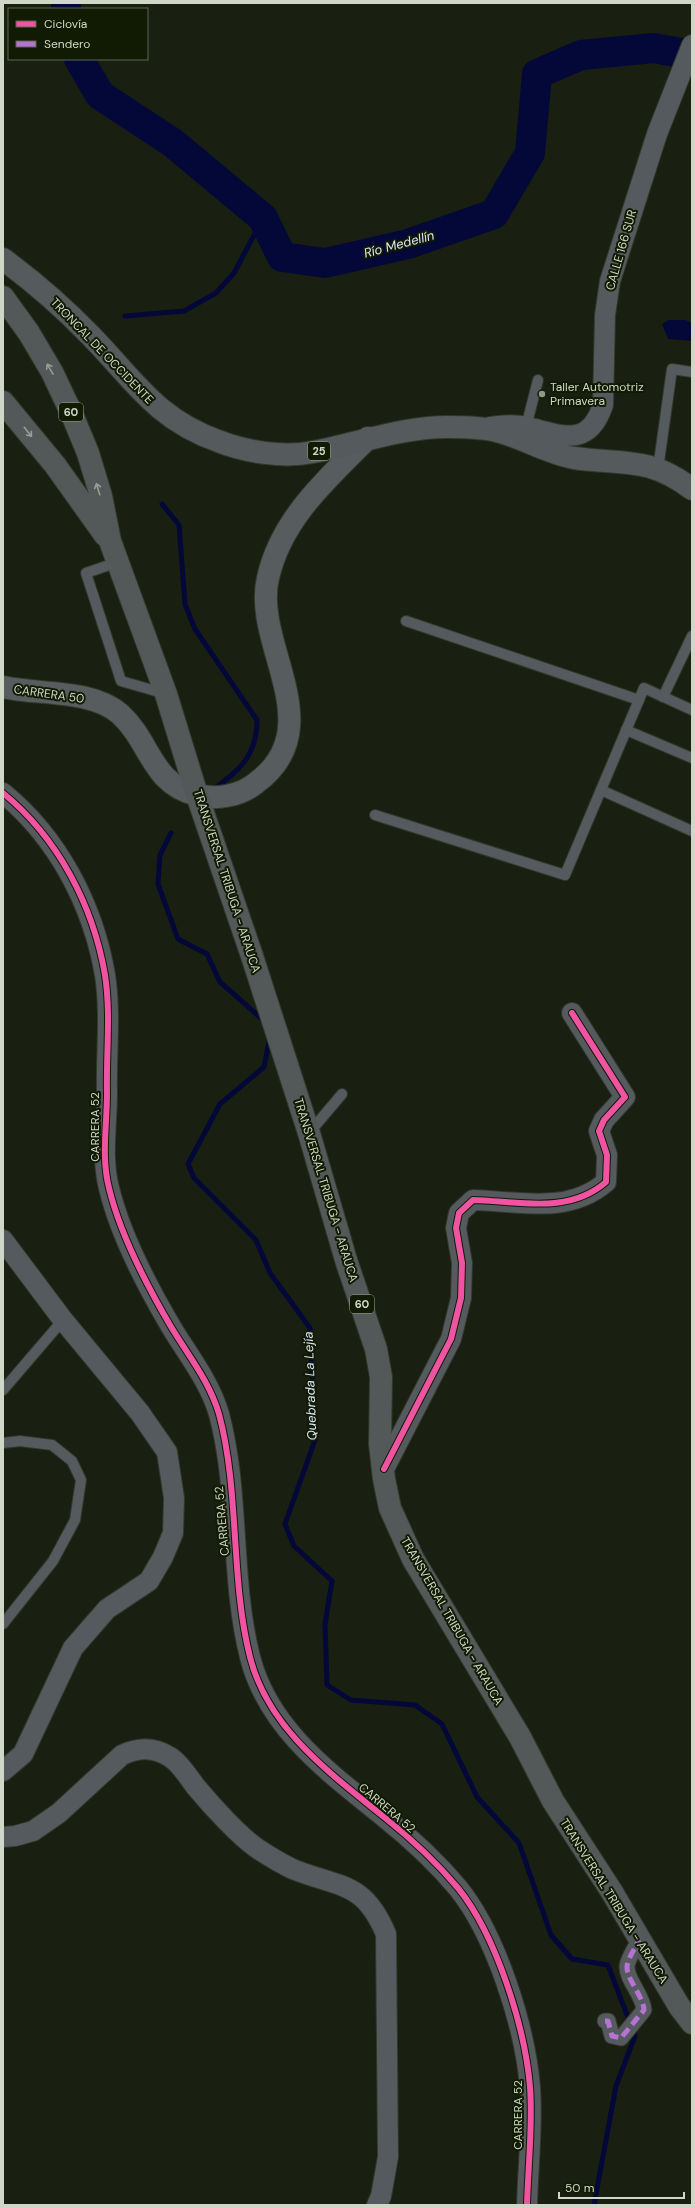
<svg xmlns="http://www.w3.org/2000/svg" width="695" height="2208" font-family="'DM Sans',sans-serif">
  <rect width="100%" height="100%" fill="#191f11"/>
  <polygon fill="#040839" points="669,320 685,320 692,323 692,341 668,339 662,324"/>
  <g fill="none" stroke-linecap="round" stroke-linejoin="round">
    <g stroke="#040839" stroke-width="5">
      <polyline points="125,316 184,311 216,293 234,273 263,218"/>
      <path d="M162,504L179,525L185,604L195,629L257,720C257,756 240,769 214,789"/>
      <polyline points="171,833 160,855 158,884 178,939 207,954 220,982 262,1019 263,1022"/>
      <polyline points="268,1038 269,1042 264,1067 220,1104 188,1164 194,1178 256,1240 270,1273 310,1328 315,1440 285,1524 294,1546 332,1581 325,1624 327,1685 351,1700 415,1705 442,1724 477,1797 519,1843 551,1935 572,1959 608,1965 635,2036 616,2086 594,2205"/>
    </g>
    <g stroke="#040839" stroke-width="30">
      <polyline points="66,9 66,3"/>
      <polyline points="79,59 100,95 173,143 263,218 282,257 325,263 408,244 494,214 530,153 537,74 581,55 654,48 692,55"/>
    </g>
    <g stroke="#33382b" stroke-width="12">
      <g id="service">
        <polyline points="526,427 538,380"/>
        <polyline points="658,469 672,369 692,372"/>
        <polyline points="118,562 86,573 121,681 166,694"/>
        <polyline points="406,621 639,700"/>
        <polyline points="663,697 692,636"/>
        <polyline points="626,730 692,758"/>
        <polyline points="601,790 692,831"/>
        <polyline points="375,815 565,875 644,688 692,710"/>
        <polyline points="309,1133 342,1094"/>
        <polyline points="3,1390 63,1320"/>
        <polyline points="3,1443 20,1441 52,1445 72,1461 81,1480 75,1520 53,1561 3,1624"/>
      </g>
    </g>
    <g stroke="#33382b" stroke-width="17">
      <path id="pedestrian" d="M605,2021H608L612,2036L621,2038L644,2010C643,1995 626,1979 627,1966C628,1958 636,1947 639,1940"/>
    </g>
    <g stroke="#33382b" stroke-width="22">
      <g id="minor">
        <path d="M490,427C503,425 514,424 527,427C562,435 588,449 603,405L605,315L610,281L657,134L692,45"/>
        <path d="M3,793C58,838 93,905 105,975C111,1014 106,1054 107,1093C107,1125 101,1157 109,1188C120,1234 146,1284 170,1325C187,1354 209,1380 219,1414C240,1493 230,1578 250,1657C268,1729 330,1773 384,1817C409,1837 438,1864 458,1888C496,1935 525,2027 530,2087C533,2125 528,2166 527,2205"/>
        <polyline points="3,1240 63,1320 140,1413 167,1452 174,1498 173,1533 163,1557 149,1581 107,1609 73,1648 23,1754 3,1771"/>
        <path d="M384,1469L451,1339L461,1298L462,1263L456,1228L459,1213L473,1200C518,1201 568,1215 606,1182L607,1155L599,1131L604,1120L625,1097L572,1013"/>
        <path d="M3,1837L15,1836L33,1831L59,1813L122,1755C139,1747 154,1747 170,1757C180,1763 189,1778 196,1787C211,1805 239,1836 258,1849C269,1856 283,1865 295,1870C342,1888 364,1882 386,1934L388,2157L381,2196L377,2205"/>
      </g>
    </g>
    <g stroke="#33382b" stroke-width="24">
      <path id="secondary" d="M3,687C38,695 92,689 120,714C151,742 151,784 197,795C216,800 240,796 256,783C332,727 252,644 268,578C281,519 327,479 368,438"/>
    </g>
    <g stroke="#33382b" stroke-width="24">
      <path id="primary" d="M3,259C34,282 64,308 91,336C134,380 156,419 218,441C246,452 283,458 313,452C358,444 401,427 447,427C463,427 481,427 497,431C524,438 547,453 574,458C624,465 648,456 692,489"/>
    </g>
    <g stroke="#33382b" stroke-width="24">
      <g id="trunk">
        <polyline points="3,297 29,333 52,372 71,412 88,453 101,496 110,541 166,694 197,795 252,956 309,1133 346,1260 376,1349 381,1377 380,1444 384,1479 390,1508 413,1559 520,1737 553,1801 612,1892 679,2006 692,2023"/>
        <polyline points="3,402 55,465 105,535"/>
      </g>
    </g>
    <use href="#service" stroke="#555a5e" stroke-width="10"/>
    <use href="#pedestrian" stroke="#555a5e" stroke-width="15"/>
    <use href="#minor" stroke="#555a5e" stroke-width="20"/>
    <use href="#secondary" stroke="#575d5f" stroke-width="22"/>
    <use href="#primary" stroke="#555a5c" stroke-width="22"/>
    <use href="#trunk" stroke="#535858" stroke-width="22"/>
    <path stroke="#b673d3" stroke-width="5" stroke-dasharray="10 5" stroke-linecap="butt" d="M605,2021H608L612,2036L621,2038L644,2010C643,1995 626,1979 627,1966C628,1958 636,1947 639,1940"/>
    <g stroke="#111b03" stroke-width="8">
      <g id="cycleway">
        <path d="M3,793C58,838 93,905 105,975C111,1014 106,1054 107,1093C107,1125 101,1157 109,1188C120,1234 146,1284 170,1325C187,1354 209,1380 219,1414C240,1493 230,1578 250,1657C268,1729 330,1773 384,1817C409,1837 438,1864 458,1888C496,1935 525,2027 530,2087C533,2125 528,2166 527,2205"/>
        <path d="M384,1469L451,1339L461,1298L462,1263L456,1228L459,1213L473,1200C518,1201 568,1215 606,1182L607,1155L599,1131L604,1120L625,1097L572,1013"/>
      </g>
    </g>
    <use href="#cycleway" stroke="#f153a3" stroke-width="6"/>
  </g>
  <defs><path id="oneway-shaft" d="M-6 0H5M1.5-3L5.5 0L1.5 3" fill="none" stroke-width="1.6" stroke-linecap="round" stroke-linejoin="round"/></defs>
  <g stroke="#989e95">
    <use href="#oneway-shaft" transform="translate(50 369) rotate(-120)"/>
    <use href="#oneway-shaft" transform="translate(28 432) rotate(51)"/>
    <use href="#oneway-shaft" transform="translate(98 489) rotate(-107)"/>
  </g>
  <circle fill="#909787" stroke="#111b03" stroke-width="1.5" cx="542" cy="394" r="4"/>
  <g text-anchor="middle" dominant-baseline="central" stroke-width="4" stroke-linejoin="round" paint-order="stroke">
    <g fill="#111b03" stroke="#979f8c" stroke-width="1">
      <rect x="59" y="403" width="24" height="18" rx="3"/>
      <rect x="308" y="442" width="22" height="18" rx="3"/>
      <rect x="350" y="1295" width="24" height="18" rx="3"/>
    </g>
    <g font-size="11" font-weight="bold" fill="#d0d7c7">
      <text x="71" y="412">60</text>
      <text x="319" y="451">25</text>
      <text x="362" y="1304">60</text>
    </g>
    <g font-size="12" fill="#d0d7c7" stroke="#111b03">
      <text transform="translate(621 250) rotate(-74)">CALLE 166 SUR</text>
      <text transform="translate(102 351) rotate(46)">TRONCAL DE OCCIDENTE</text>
      <text transform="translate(49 694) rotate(8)">CARRERA 50</text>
      <text transform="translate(227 881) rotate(72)">TRANSVERSAL TRIBUGA - ARAUCA</text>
      <text transform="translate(95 1127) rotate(-90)">CARRERA 52</text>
      <text transform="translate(326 1190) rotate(73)">TRANSVERSAL TRIBUGA - ARAUCA</text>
      <text transform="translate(222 1521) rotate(-95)">CARRERA 52</text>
      <text transform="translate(452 1621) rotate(60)">TRANSVERSAL TRIBUGA - ARAUCA</text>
      <text transform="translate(387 1808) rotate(40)">CARRERA 52</text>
      <text transform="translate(614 1901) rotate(58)">TRANSVERSAL TRIBUGA - ARAUCA</text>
      <text transform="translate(518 2115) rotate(-90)">CARRERA 52</text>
    </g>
    <g font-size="12" fill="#d0d7c7" stroke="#111b03" text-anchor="start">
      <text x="550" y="387">Taller Automotriz<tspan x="550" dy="14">Primavera</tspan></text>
    </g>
    <g font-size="13" font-style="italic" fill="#dce4f6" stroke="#111b03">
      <text transform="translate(399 244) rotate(-15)">Río Medellín</text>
      <text transform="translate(310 1386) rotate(-92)">Quebrada La Lejía</text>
    </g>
  </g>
  <rect width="695" height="2208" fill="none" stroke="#d0d7c7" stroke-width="8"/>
  <rect x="8" y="8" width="140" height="52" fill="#111b03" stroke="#5d6651"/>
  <rect x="16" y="21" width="20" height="6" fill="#f153a3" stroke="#5d6651"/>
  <text x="44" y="28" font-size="12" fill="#d0d7c7">Ciclovía</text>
  <rect x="16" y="41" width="20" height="6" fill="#b673d3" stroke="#5d6651"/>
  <text x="44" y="48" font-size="12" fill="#d0d7c7">Sendero</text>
  <path d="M559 2192v6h125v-6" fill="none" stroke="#d0d7c7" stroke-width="2"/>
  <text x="565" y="2192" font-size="12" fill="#d0d7c7" stroke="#111b03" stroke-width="3" paint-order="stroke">50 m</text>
</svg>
